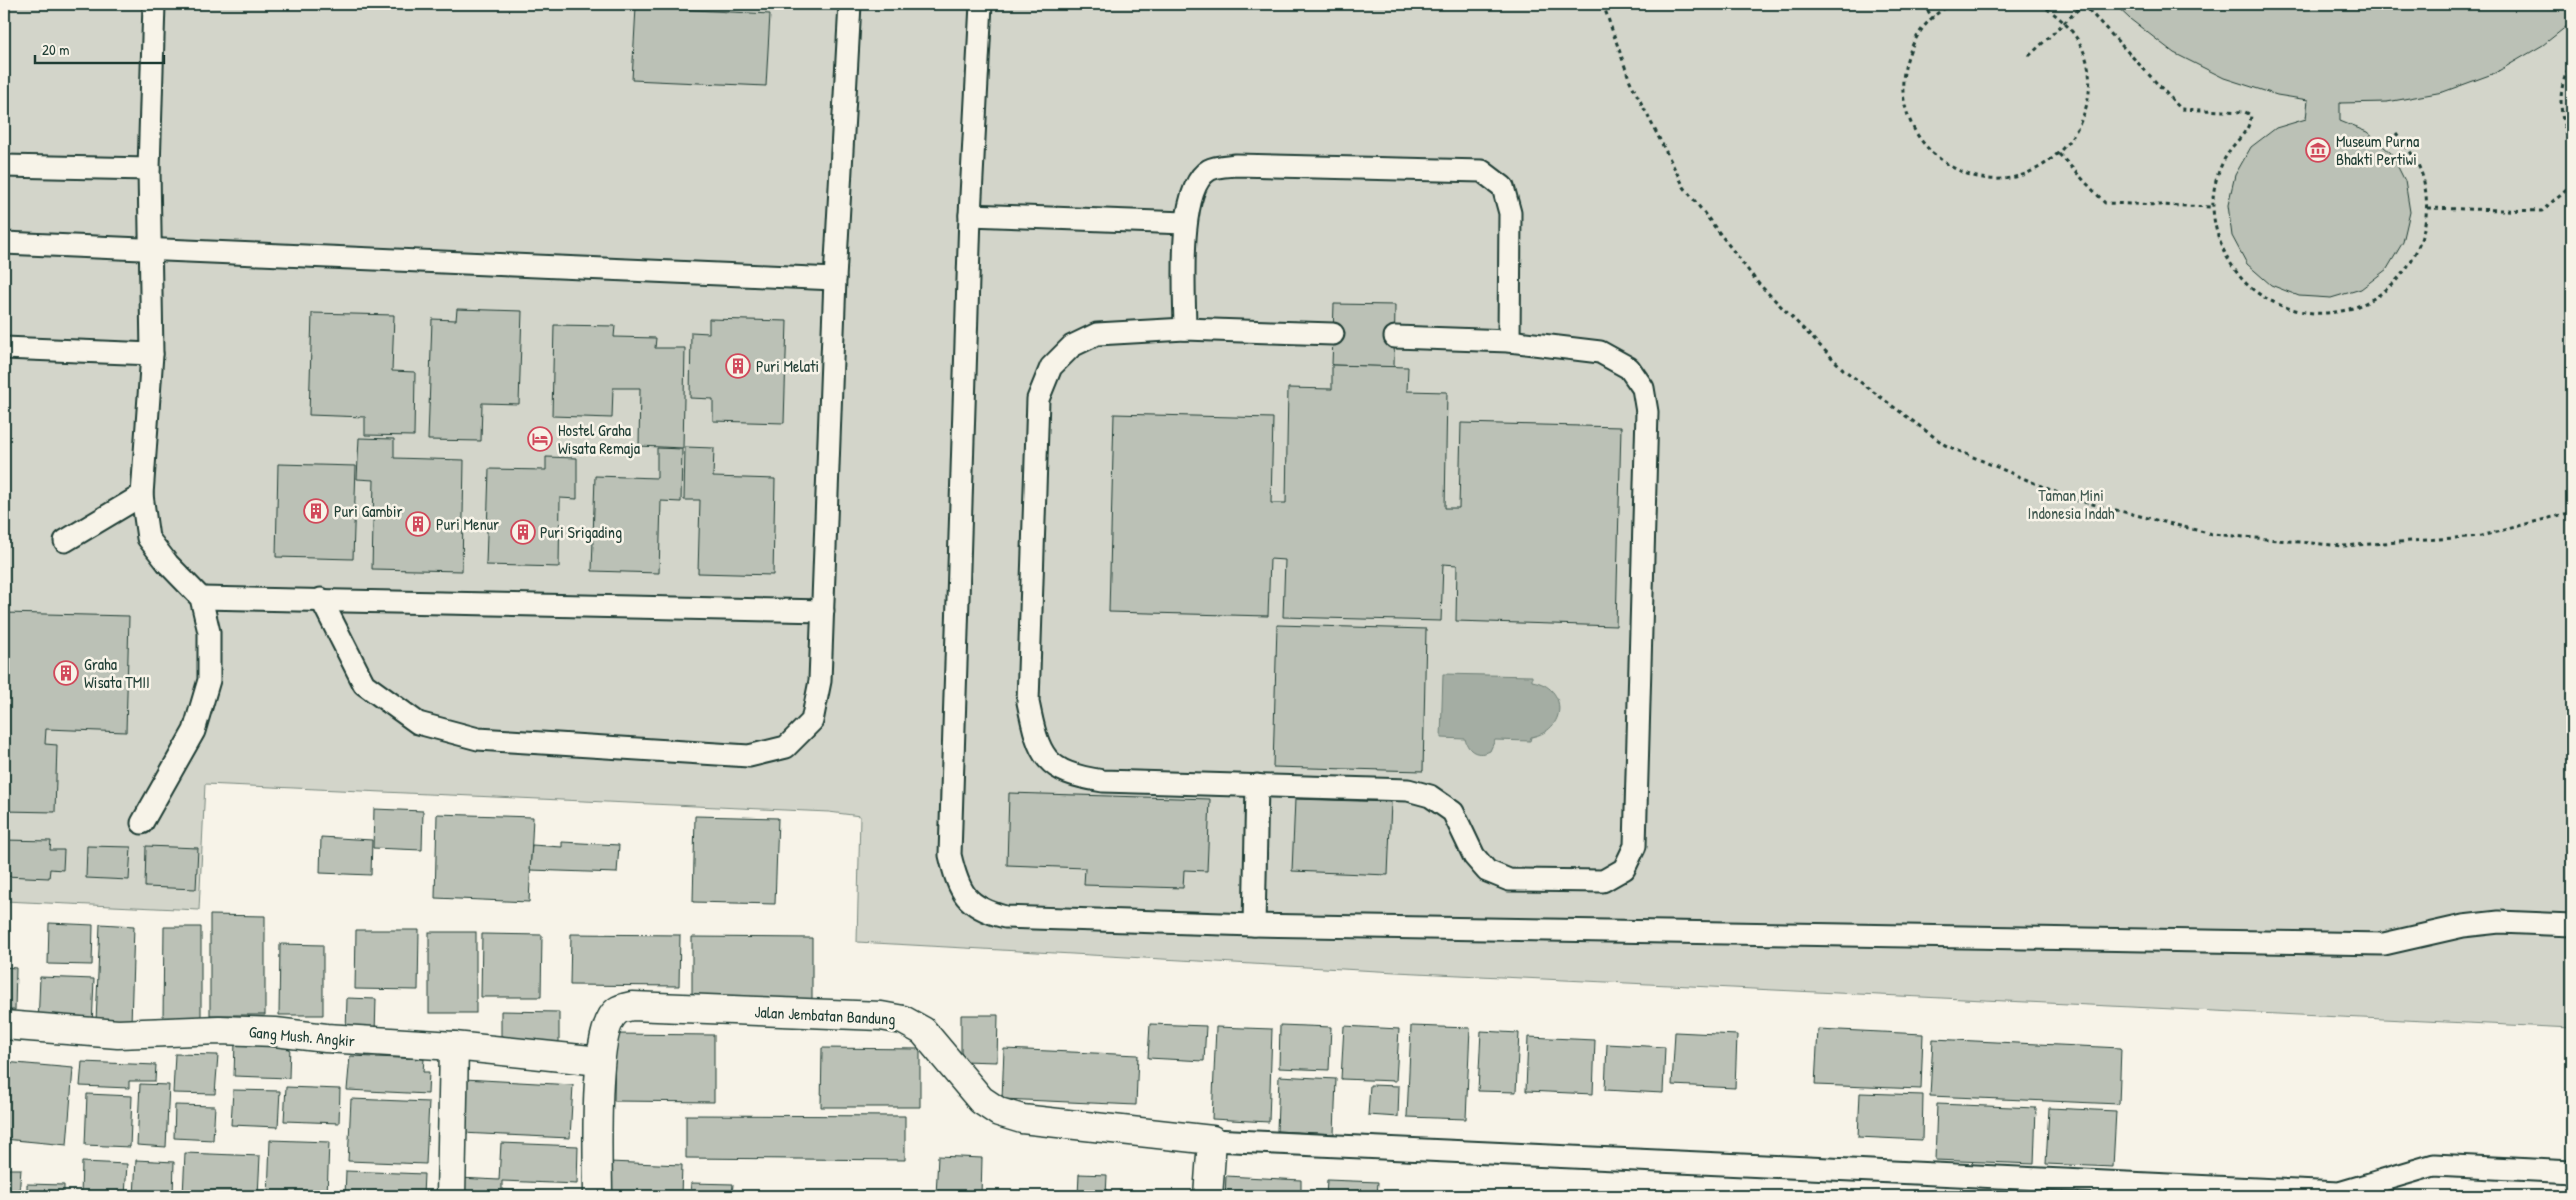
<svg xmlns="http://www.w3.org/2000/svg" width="2576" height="1200" font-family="'Patrick Hand',sans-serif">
  <rect width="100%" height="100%" fill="#f7f3e8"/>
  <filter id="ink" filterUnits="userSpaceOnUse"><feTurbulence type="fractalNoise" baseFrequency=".02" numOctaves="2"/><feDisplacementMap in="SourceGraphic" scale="10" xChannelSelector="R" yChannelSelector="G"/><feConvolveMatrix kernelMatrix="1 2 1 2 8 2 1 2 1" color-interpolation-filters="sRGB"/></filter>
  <g filter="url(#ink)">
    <polygon fill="#d3d5ca" stroke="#79897f" points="4,4 2572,4 2572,1028 1396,972 857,942 860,816 829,812 205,784 199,910 4,901"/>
    <path fill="#a4ada3" stroke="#6f8077" d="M1443,674L1532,676V681C1569,687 1567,731 1531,737L1530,741L1495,740L1490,751C1478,757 1468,752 1465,739L1441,738Z"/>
    <g fill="#bbc1b6" stroke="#1f3d34">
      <polygon points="2114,4 2572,4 2572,22 2543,45 2495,73 2443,92 2387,102 2340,103 2340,121 2367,132 2391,153 2405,181 2410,212 2403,242 2387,269 2361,289 2331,298 2299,296 2271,285 2247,264 2232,236 2228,205 2235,175 2251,147 2276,128 2306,119 2308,100 2277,95 2224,78 2174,53 2130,19"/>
      <polygon points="636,7 770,14 766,86 632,80"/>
      <polygon points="1334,304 1395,305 1394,367 1332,365"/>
      <polygon points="457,309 522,311 519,404 482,403 481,441 428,440 432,319 456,320"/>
      <polygon points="312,313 394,315 392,371 415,372 414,436 365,435 365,417 309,415"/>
      <polygon points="709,319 787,321 784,423 713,421 713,399 690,398 691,332 709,333"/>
      <polygon points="554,325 615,326 614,337 656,338 655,348 685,348 683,448 639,446 640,388 613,388 612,418 552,416"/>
      <polygon points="1332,365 1408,367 1407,391 1447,392 1445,508 1459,508 1461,423 1621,427 1616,626 1456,621 1457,565 1443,564 1441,621 1283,617 1285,560 1270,559 1268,616 1109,612 1114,414 1273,418 1271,503 1286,503 1288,388 1332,389"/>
      <polygon points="359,438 394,439 394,458 464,460 462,571 372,569 374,480 357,479"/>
      <polygon points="685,447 714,448 713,477 775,479 773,575 698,573 700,500 684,500"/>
      <polygon points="657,448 682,449 681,502 661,501 659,573 592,571 595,476 657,478"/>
      <polygon points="546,457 577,458 577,499 560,498 559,567 486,565 489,469 546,470"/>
      <polygon points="278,464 356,466 353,559 276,557"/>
      <polygon points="4,613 129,616 126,732 46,729 45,744 57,745 55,812 4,811"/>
      <polygon points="1277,625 1426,629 1423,771 1273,767"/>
      <polygon points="1009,793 1210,799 1207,871 1184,870 1183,888 1084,885 1085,868 1007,865"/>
      <polygon points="1295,799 1391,802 1388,875 1292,871"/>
      <polygon points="374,809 423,811 422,850 373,848"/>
      <polygon points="437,814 533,817 529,902 435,898"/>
      <polygon points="695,816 778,818 775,904 693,902"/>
      <polygon points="321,837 372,840 371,875 320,873"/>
      <polygon points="4,840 51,841 50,850 64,850 63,870 50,869 49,878 4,876"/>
      <polygon points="562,842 619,845 617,873 530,870 532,845 562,847"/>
      <polygon points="87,846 131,847 129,880 86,878"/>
      <polygon points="146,846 198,848 196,889 145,887"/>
      <polygon points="210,915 265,916 265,1015 210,1015"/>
      <polygon points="49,923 93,925 92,965 48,964"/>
      <polygon points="100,924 134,926 131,1024 96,1022"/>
      <polygon points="164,927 201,927 201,1020 163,1019"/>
      <polygon points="356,930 419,930 418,990 355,989"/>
      <rect x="429" y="932" width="47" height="81"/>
      <polygon points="482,934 542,935 541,997 481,997"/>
      <polygon points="571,934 680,935 679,986 570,985"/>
      <polygon points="692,937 812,938 812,1001 692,1001"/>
      <polygon points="280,944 323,945 323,1015 279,1015"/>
      <polygon points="4,967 16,968 15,1010 4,1010"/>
      <polygon points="40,977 94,979 92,1027 38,1025"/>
      <polygon points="347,998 376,999 375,1034 346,1033"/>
      <polygon points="501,1011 559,1012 559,1053 501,1048"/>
      <polygon points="961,1015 998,1015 997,1062 961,1061"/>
      <polygon points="1150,1024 1206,1026 1204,1061 1148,1058"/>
      <polygon points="1280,1025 1331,1027 1329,1070 1279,1068"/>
      <polygon points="1344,1026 1399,1029 1396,1081 1341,1079"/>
      <polygon points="1411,1026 1470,1028 1466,1119 1407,1117"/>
      <polygon points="1216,1027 1272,1029 1269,1122 1212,1119"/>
      <polygon points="1818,1029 1923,1034 1921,1089 1815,1085"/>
      <polygon points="1481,1031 1519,1033 1516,1092 1478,1091"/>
      <polygon points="1675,1032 1737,1035 1735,1088 1672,1085"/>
      <polygon points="615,1034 714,1035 714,1102 614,1101"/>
      <polygon points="1528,1037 1595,1040 1593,1094 1526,1091"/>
      <polygon points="1933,1039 2121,1048 2119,1104 1930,1096"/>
      <polygon points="235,1041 290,1043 289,1078 234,1076"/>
      <polygon points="1607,1044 1665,1047 1663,1093 1605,1090"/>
      <polygon points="822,1048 920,1049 920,1107 821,1107"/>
      <polygon points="1004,1049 1138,1055 1136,1105 1002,1099"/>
      <polygon points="175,1054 218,1055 215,1094 173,1093"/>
      <polygon points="350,1056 424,1059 423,1072 429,1072 428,1094 347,1090"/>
      <polygon points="4,1062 73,1068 67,1145 4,1139"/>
      <polygon points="82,1062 156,1065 155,1081 129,1081 129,1088 80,1086"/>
      <polygon points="1279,1076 1336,1079 1334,1134 1277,1131"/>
      <polygon points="464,1079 573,1085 570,1138 461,1133"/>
      <polygon points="140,1084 169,1085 166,1147 137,1145"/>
      <polygon points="1370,1085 1399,1086 1398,1117 1368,1115"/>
      <polygon points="286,1087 340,1089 339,1123 284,1121"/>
      <polygon points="233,1090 280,1091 278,1127 231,1125"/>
      <polygon points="1860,1093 1923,1095 1922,1140 1858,1137"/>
      <polygon points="87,1094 132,1096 130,1147 85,1145"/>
      <polygon points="351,1099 429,1102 426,1164 348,1161"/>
      <polygon points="1937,1104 2036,1108 2034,1164 1935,1160"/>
      <polygon points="175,1105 215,1106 213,1140 174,1138"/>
      <polygon points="2049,1108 2116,1111 2113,1167 2046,1164"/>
      <polygon points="686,1115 905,1116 905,1160 686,1158"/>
      <polygon points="270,1140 329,1142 327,1196 268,1196"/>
      <polygon points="501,1143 578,1146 577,1184 502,1181 502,1196 458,1196 459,1178 499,1180"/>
      <polygon points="185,1153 260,1156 258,1196 183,1196"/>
      <polygon points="938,1156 982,1158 981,1196 936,1196"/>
      <polygon points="136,1160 174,1162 173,1196 134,1196"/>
      <polygon points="82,1162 127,1164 125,1196 81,1196"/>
      <polygon points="609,1162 682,1165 681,1196 608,1196"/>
      <polygon points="4,1169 21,1169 19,1196 4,1196"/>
      <polygon points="346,1171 424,1174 423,1196 345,1196"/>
      <polygon points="1079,1174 1107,1175 1106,1196 1078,1196"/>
      <polygon points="1226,1176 1301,1180 1301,1196 1225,1196"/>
      <polygon points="1327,1180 1378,1182 1377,1196 1326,1196"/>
      <polygon points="691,1183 733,1184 732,1196 690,1196"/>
      <polygon points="27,1184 64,1185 64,1196 27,1196"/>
      <polygon points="503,1190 577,1194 577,1196 502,1196"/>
      <polygon points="742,1192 841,1196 742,1196"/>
      <polygon points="1448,1193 1496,1196 1448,1196"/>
      <polygon points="1025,1194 1064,1196 1025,1196"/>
      <polygon points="1660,1194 1712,1196 1660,1196"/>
    </g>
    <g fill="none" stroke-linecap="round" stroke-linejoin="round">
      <g stroke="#1f3d34" stroke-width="25">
        <g id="service">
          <path d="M981,4L970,215L950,855C959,893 966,907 1005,917L1254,925L2384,944L2463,926L2499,922L2572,925"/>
          <polyline points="4,166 149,169"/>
          <polyline points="970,215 1185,223"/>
          <polyline points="4,243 835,279"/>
          <path d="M1185,329C1185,295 1176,189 1209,170C1216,166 1228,166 1236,165L1482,171L1503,187L1510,213L1509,341"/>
          <path d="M1333,334L1185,329L1097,334L1072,346L1051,367L1038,399L1028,702C1039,757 1044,772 1103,781L1408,790L1430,796L1453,812L1474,856L1487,871L1509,880L1603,881L1624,869L1635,846L1647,412L1643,388L1629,368L1600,352L1509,341L1395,337"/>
          <polyline points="4,348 152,354"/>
          <polyline points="65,541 142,495"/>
          <polyline points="201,598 823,611"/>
          <polyline points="321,599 364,684 418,723 478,739 749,756 786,747 812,721 820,681 835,279 850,4"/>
          <polyline points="142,823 194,731 209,680 209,632 201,598 168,564 148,538 142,495 152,354 149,169 154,4"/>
          <polyline points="1254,925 1257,785"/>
          <polyline points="1212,1140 2339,1193 2434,1165 2572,1172"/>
        </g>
      </g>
      <g stroke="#1f3d34" stroke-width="31">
        <g id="minor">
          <polyline points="4,1025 118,1034 219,1030 275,1032 326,1038 454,1046 600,1061"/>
          <polyline points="451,1196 454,1046"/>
          <path d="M598,1196C598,1162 592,1030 617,1011C621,1008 627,1007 632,1006L881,1016L903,1020L923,1031L981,1100L999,1112L1022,1119L1212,1140L1208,1196"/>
        </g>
      </g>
      <g stroke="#1f3d34" stroke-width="3" stroke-dasharray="4 4" stroke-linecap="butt">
        <polyline points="1603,4 1630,81 1684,187 1758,283 1844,370 1945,445 2072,499 2212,534 2343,546 2481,536 2572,512"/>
        <polyline points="1922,4 1933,17"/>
        <path d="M1953,4C1923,17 1906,49 1903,80C1901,107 1913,136 1934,154C2037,243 2161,73 2039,4"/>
        <path d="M2083,4L2181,109L2245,112L2251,115C2250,132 2236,140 2228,153C2218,168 2212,190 2213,207C2214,232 2223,254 2238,274C2248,288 2263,298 2280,305C2360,338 2442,266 2424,182C2420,163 2408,148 2396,133"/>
        <polyline points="2029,56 2084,4"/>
        <path d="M2572,62C2555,89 2560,121 2572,148"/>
        <polyline points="2059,154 2105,203 2213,207"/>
        <polyline points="2427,208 2542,211 2572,184"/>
      </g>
      <use href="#service" stroke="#f7f3e8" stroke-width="21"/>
      <use href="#minor" stroke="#f7f3e8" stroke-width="28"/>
    </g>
  </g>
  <defs>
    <g id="museum-ring" transform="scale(1.25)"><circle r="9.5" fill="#f7f3e8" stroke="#d1495b" stroke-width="1.5"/><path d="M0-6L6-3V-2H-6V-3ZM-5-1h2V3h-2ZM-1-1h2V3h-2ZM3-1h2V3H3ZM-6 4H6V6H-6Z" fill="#d1495b"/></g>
    <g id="building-ring" transform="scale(1.25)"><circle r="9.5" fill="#f7f3e8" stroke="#d1495b" stroke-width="1.5"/><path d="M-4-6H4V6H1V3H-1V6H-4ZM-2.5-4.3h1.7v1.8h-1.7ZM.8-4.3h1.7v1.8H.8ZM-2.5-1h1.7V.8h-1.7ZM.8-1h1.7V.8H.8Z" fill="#d1495b"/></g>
    <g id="hotel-ring" transform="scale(1.25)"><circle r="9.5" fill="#f7f3e8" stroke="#d1495b" stroke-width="1.5"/><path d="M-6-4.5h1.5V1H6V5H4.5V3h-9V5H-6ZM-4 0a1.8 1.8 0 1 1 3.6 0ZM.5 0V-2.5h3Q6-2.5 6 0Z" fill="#d1495b"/></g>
  </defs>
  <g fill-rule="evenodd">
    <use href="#museum-ring" x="2318" y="150"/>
    <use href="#building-ring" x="738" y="366"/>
    <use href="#hotel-ring" x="540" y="439"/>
    <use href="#building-ring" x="316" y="511"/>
    <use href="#building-ring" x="418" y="524"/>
    <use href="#building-ring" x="523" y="532"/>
    <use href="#building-ring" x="66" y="673"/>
  </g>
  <g text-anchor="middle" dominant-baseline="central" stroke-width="5" stroke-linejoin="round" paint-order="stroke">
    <g font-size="16" fill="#1f3d34" stroke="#f7f3e8" text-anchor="start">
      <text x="2336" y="141">Museum Purna<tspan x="2336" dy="18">Bhakti Pertiwi</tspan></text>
      <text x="756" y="366">Puri Melati</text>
      <text x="558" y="430">Hostel Graha<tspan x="558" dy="18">Wisata Remaja</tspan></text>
      <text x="334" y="511">Puri Gambir</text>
      <text x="436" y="524">Puri Menur</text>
      <text x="540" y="532">Puri Srigading</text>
      <text x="84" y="664">Graha<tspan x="84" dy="18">Wisata TMII</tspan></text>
    </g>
    <g font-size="16" fill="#435b52" stroke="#f7f3e8">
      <text x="2071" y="495">Taman Mini<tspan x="2071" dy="18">Indonesia Indah</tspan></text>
    </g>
    <g font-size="16" fill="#1f3d34" stroke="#f7f3e8">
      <text transform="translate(825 1015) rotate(3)">Jalan Jembatan Bandung</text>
      <text transform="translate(302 1036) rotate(5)">Gang Mush. Angkir</text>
    </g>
  </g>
  <rect width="2576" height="1200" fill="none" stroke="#f7f3e8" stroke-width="20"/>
  <rect x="10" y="10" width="2556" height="1180" fill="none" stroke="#1f3d34" stroke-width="2" filter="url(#ink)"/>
  <path d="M35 55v8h129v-8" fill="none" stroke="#1f3d34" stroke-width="2.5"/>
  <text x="42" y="55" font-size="15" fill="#1f3d34" stroke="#f7f3e8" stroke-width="4" paint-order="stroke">20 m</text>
</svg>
